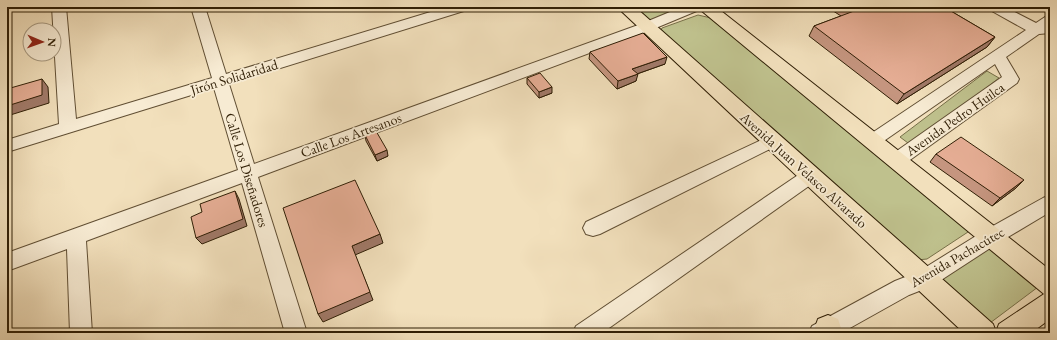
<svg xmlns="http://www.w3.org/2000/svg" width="1057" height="340" font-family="'EB Garamond',serif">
  <rect width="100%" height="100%" fill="#f2e0bc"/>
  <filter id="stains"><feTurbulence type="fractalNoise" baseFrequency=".005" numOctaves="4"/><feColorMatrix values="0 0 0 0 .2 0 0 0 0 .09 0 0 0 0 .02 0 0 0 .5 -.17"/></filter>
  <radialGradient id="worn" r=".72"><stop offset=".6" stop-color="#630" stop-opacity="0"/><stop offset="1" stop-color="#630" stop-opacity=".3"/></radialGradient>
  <g fill="#bfc18d" stroke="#777049">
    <polygon points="631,7 686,7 652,20 642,18"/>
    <polygon points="698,15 711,18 967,225 968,232 927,259 917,260 660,31 662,28"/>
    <polygon points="987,71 999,78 912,146 900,137"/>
    <polygon points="993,245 1042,284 986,326 936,282"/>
  </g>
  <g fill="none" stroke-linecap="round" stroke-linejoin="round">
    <g stroke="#604e33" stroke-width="2">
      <g id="minor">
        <polygon points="52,7 66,7 76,119 212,78 191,7 205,7 226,74 447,7 469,7 467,10 229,84 254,164 641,24 682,7 701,7 699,10 651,30 258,177 307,333 285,333 242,183 86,241 92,333 70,333 67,249 7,271 7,253 238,170 214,88 7,152 7,140 59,124"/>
        <polygon points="988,7 1005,7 1036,23 1045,17 1050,16 1050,33 1039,34 1006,57 1019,79 1017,83 903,165 897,167 891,165 888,160 891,155 1002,77 995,64 878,145 872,147 866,145 863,141 866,137 1026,30 990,10"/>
        <polygon points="772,135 778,137 781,141 778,145 600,234 593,236 586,234 583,228 586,222"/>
        <polygon points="810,169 816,171 819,176 816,181 602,333 573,333 576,326 804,171"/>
        <polygon points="1050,195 1050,212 998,243 932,286 909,295 841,333 809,333 812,326 895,281 918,272 984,231 1043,198"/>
      </g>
    </g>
    <g stroke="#2f1e05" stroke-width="2">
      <g id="major">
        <polygon points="617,7 635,7 993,324 996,332 999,324 1044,294 697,7 716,7 1050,270 1050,319 1031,333 964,333"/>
        <polygon points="828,315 838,319 841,328 841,333 813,333 818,319"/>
      </g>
    </g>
    <use href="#minor" fill="#f7ebd3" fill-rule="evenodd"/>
    <use href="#major" fill="#f2e0bc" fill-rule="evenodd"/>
  </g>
  <g fill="#c5957f" stroke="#2f1e05">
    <polygon points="827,7 944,7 995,37 987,47 897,104 809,36 814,26 841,16"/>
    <polygon points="590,52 665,64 637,74 636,81 617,89 589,59"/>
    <polygon points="527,78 552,93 539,98 527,84"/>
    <polygon points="365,135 388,156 377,161 366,141"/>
    <polygon points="936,154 1016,188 992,206 930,162"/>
  </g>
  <g fill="#a07968" stroke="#2f1e05">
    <polygon points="995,37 987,47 897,104 904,94"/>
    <polygon points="667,57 665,64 631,76 632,69"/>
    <polygon points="638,74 636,81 617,89 618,81"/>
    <polygon points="42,79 48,87 49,103 7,116 7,106"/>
    <polygon points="552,87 552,93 539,98 539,92"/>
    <polygon points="387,150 388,156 377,161 375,155"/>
    <polygon points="1024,180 1016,188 992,206 1000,198"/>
    <polygon points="235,191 239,199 247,226 202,244 196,238"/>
    <polygon points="380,234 383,243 355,255 373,300 323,322 318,314 352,246"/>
  </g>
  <g fill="#e5ad94" stroke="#2f1e05">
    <polygon points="848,7 944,7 995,37 904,94 814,26 854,11"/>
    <polygon points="643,33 667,57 632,69 638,74 618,81 590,52"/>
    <polygon points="540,73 552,87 539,92 527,78"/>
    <polygon points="42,79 42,95 7,106 7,89"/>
    <polygon points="376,131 387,150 375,155 365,135"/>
    <polygon points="961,137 1024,180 1000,198 936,154"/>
    <polygon points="355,180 380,234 352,246 370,292 318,314 283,208"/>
    <polygon points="235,191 243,219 196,238 191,217 202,212 200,204"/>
  </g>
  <g text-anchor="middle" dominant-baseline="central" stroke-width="3.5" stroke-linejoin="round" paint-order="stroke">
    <g font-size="14" fill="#2f1e05" stroke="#f7ebd3">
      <text transform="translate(234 77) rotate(-17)">Jirón Solidaridad</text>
      <text transform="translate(955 119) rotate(-35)">Avenida Pedro Huilca</text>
      <text transform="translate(351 135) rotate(-20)">Calle Los Artesanos</text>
      <text transform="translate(247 170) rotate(73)">Calle Los Diseñadores</text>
      <text transform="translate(804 170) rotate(42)">Avenida Juan Velasco Alvarado</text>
      <text transform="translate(957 257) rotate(-30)">Avenida Pachacútec</text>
    </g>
  </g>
  <rect width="1057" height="340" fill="none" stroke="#f2e0bc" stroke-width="24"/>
  <rect x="8" y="8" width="1041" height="324" fill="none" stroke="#2f1e05" stroke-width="2"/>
  <rect x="12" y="12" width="1033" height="316" fill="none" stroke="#2f1e05"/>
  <g transform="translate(42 42) rotate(92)"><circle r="19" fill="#f7ebd3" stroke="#a79981"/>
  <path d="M0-3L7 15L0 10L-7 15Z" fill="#8f2418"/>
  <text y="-6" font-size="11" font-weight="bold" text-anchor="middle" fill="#2f1e05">N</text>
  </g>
  <rect width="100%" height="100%" filter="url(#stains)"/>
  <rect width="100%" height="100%" fill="url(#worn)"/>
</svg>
